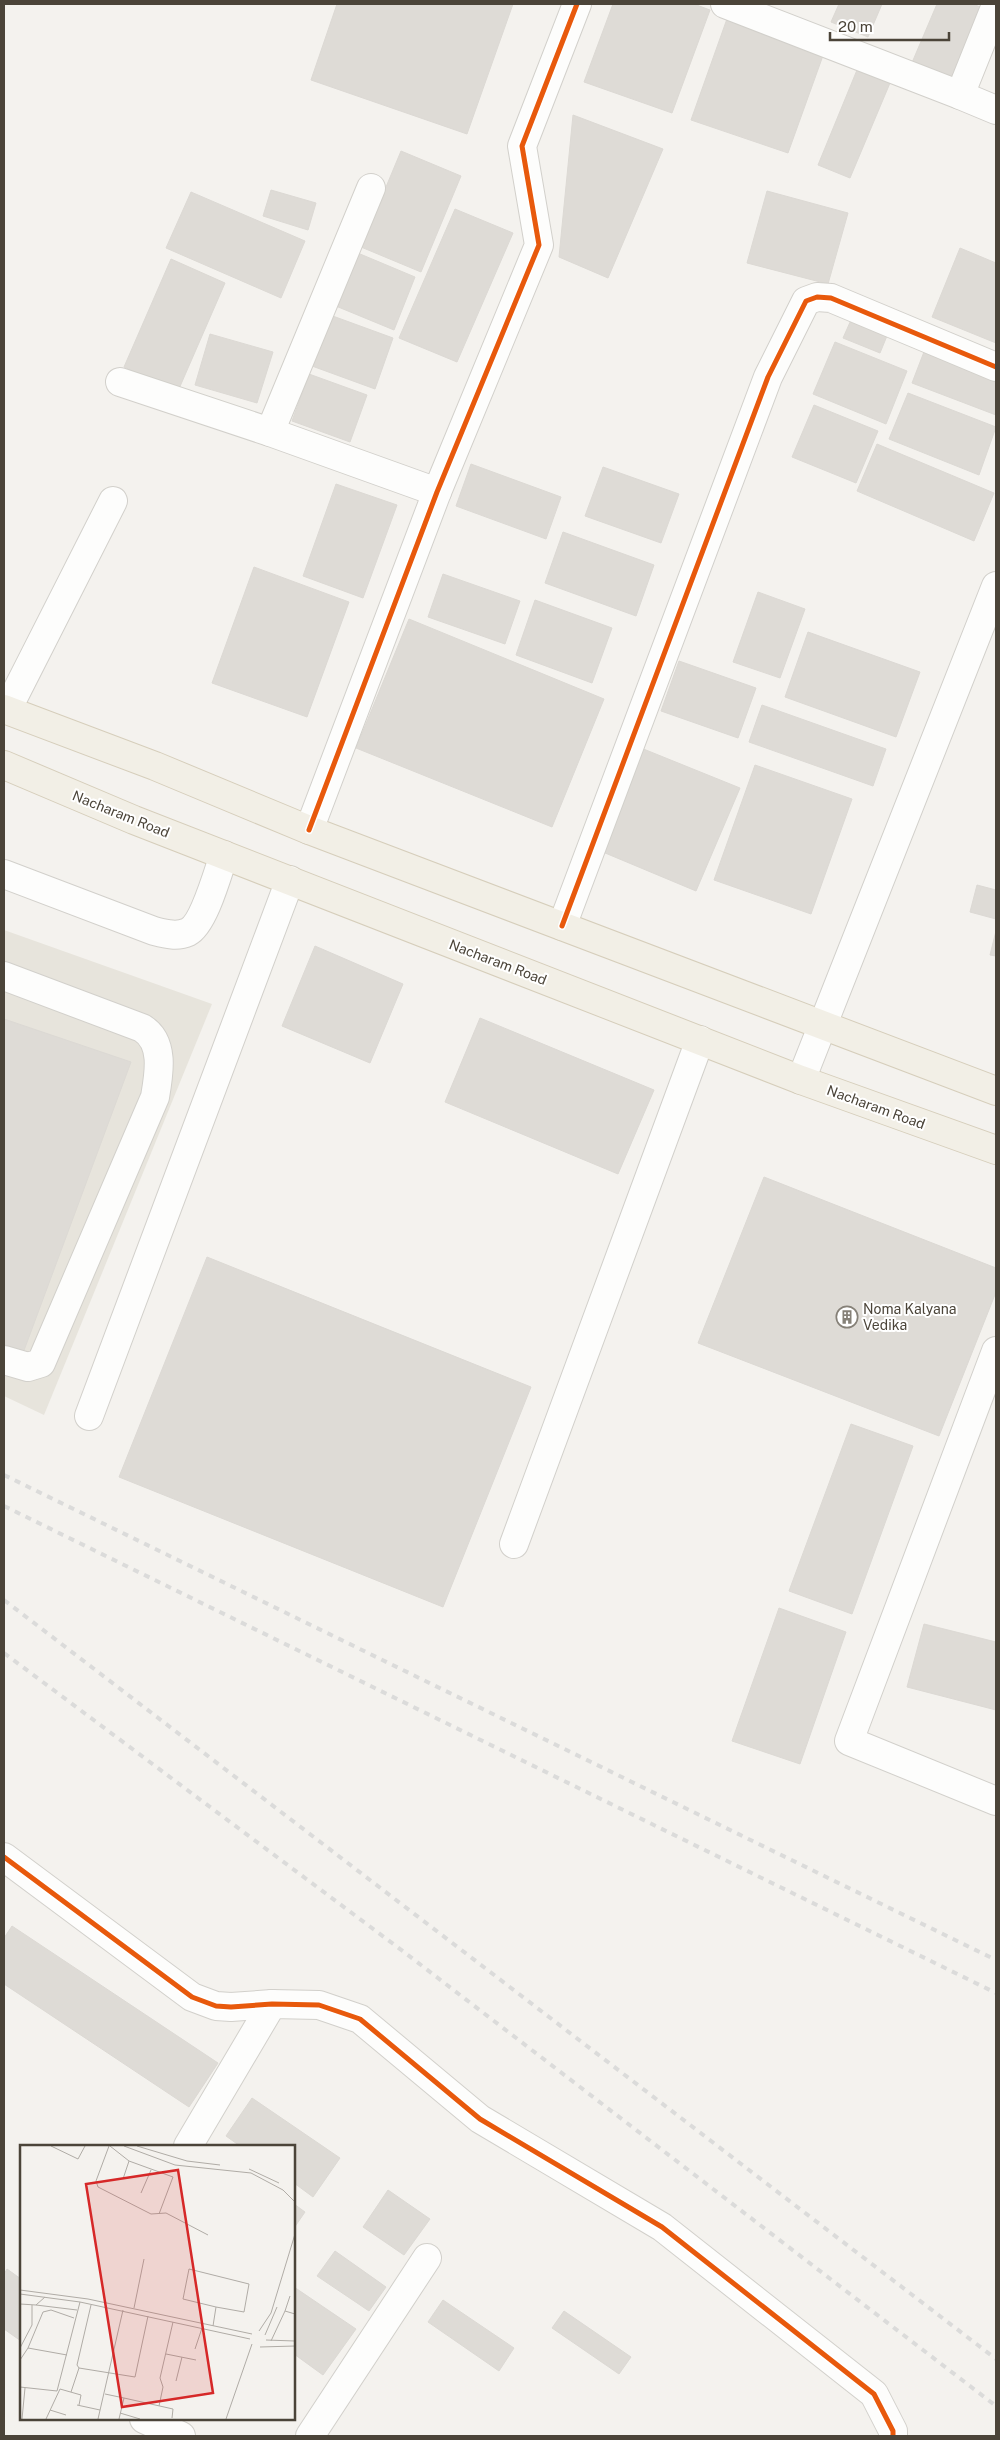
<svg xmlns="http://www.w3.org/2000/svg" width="1000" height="2440" font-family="'Public Sans',sans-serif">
  <rect width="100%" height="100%" fill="#f4f2ee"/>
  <polygon fill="#e7e4dc" points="4,930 212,1004 44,1415 4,1396"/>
  <g fill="#dedbd6" stroke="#dcd9d4">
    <polygon points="337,4 513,4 467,134 311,80"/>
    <polygon points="613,4 694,4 710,10 672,113 584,82"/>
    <polygon points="839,4 882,4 868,37 831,22"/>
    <polygon points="937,4 973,4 985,9 954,83 911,65"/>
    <polygon points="728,16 825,50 788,153 691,120"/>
    <polygon points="857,70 890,83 850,178 818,165"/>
    <polygon points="573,115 663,149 608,278 559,257"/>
    <polygon points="401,151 461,176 421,272 361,247"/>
    <polygon points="271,190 316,203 308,230 263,216"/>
    <polygon points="767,191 848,213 828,284 747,263"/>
    <polygon points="191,192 305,241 281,298 166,248"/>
    <polygon points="455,209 513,233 457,362 399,338"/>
    <polygon points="960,248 996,263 996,343 932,317"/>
    <polygon points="353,251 415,277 394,330 331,304"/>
    <polygon points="171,259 225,283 178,391 124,367"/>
    <polygon points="855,311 891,326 880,353 843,338"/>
    <polygon points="330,315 393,338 375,389 312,366"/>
    <polygon points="210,334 273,352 257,403 195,385"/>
    <polygon points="835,342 907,371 886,424 813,394"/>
    <polygon points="927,344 996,371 996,415 912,383"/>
    <polygon points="309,374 367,395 350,442 292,421"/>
    <polygon points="908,393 996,427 979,475 889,439"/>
    <polygon points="814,405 878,431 856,483 792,457"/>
    <polygon points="877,444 994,493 974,541 857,491"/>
    <polygon points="471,464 561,497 546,539 456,506"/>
    <polygon points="603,467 679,494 661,543 585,516"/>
    <polygon points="336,484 397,505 363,598 303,576"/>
    <polygon points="563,532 654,565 636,616 545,583"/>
    <polygon points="254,567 349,602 307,717 212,683"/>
    <polygon points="443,574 520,601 505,644 428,617"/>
    <polygon points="758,592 805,609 780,678 733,662"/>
    <polygon points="535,600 612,628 592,683 516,655"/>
    <polygon points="409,619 604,699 552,827 356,748"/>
    <polygon points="808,632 920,672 896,737 785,697"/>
    <polygon points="679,661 756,688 738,738 661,711"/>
    <polygon points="762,705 886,749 873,786 749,742"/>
    <polygon points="641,748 740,788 696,891 598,850"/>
    <polygon points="755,765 852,799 811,914 714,880"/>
    <polygon points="977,885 996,890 996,919 970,912"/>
    <polygon points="996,931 996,956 990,955"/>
    <polygon points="315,946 403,984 370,1063 282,1026"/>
    <polygon points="480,1018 654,1090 618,1174 445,1102"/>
    <polygon points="4,1019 131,1062 23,1353 4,1344"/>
    <polygon points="764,1177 996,1268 996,1292 939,1436 698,1343"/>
    <polygon points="207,1257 531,1387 443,1607 119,1477"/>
    <polygon points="851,1424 913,1446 852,1614 789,1591"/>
    <polygon points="779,1608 846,1632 800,1764 732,1741"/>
    <polygon points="924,1624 996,1642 996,1710 907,1687"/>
    <polygon points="12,1926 218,2063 189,2107 4,1984 4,1938"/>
    <polygon points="252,2098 340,2158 313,2197 294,2183 294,2146 240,2146 226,2136"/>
    <polygon points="388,2190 430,2219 404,2255 363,2227"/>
    <polygon points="294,2204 305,2212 294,2228"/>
    <polygon points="335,2251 386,2287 369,2311 317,2276"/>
    <polygon points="7,2269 21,2279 21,2341 4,2329 4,2274"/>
    <polygon points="294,2287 356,2329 323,2375 294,2354"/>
    <polygon points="443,2300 514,2348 499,2371 428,2322"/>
    <polygon points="564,2311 631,2357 619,2374 552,2328"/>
  </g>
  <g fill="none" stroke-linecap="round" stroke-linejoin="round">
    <g stroke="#d2d0cb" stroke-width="30">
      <g id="minor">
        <polyline points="725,4 960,95 996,5"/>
        <polyline points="960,95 996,110"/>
        <polyline points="120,382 270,432 437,492"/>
        <polyline points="270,432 371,188"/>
        <polyline points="7,710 113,501"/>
        <polyline points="309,830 437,492 539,245 522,146 577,4"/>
        <path d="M4,874L154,931C166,934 177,937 188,932C204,924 218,872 224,855"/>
        <polyline points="562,926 768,377 806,301 817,297 831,298 996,367"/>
        <path d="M4,976L142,1028C165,1042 159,1074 155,1097L41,1363L28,1367L4,1360"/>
        <polyline points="801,1080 996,586"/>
        <polyline points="996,1351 849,1741 996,1801"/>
        <polyline points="89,1416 290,880"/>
        <polyline points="514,1544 700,1040"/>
        <polyline points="4,1857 192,1997 216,2006 231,2007 272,2004 319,2005 360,2019 480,2119 662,2227 874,2394 893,2431 893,2436"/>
        <polyline points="188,2146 272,2004"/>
        <polyline points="144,2419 181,2436"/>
        <polyline points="310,2436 427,2258"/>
      </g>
    </g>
    <g stroke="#d6cebb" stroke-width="30">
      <g id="major">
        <polyline points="4,709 155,766 309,830 996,1091"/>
        <polyline points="4,765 134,820 801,1080 996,1150"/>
      </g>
    </g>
    <use href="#minor" stroke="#fdfdfc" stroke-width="28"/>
    <use href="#major" stroke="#f2efe6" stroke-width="28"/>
    <g stroke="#dbdbda" stroke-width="4" stroke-dasharray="6 6" stroke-linecap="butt">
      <polyline points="4,1475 996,1960"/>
      <polyline points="4,1506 996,1993"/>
      <polyline points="4,1600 996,2359"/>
      <polyline points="4,1653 404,1952 996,2406"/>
    </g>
    <g stroke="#fff" stroke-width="8">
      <g id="cycleway">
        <polyline points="309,830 437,492 539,245 522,146 577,4"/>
        <polyline points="562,926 768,377 806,301 817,297 831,298 996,367"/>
        <polyline points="4,1857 192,1997 216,2006 231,2007 272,2004 319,2005 360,2019 480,2119 662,2227 874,2394 893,2431 893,2436"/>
      </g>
    </g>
    <use href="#cycleway" stroke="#e8590c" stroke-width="5"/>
  </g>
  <defs>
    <g id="building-ring" transform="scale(1.125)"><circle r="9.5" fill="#fff" stroke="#868178" stroke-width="1.5"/><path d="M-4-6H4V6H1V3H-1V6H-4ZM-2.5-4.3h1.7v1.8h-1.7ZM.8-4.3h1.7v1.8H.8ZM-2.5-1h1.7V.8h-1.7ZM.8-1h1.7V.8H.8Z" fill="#868178"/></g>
  </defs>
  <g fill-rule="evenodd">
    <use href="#building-ring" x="847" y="1317"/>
  </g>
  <g text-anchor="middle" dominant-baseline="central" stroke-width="4" stroke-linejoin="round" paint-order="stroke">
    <g font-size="14" fill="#4b4439" stroke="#fff">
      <text transform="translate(121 814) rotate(22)">Nacharam Road</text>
      <text transform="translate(498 962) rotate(21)">Nacharam Road</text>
      <text transform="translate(876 1107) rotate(20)">Nacharam Road</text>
    </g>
    <g font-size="14" fill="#4b4439" stroke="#fff" text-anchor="start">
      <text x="863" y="1309">Noma Kalyana<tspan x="863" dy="16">Vedika</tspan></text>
    </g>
  </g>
  <g transform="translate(20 2145)">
    <rect width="275" height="275" fill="#f4f2ee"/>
    <path fill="none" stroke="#b0aca6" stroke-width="1" d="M31,1L58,14L65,1M89,1L76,36L78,42L131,69L146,68L188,90M90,1L109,16L153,32L139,69M104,1L155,20L231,28L263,45L275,57M117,1L167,16L200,20M229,24L259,38M103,34L109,16M121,48L131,25M0,145L68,154L232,189M0,149L60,157L230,194M0,159L16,160L25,152M16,160L57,165M71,160L57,220L59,223L115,232L128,171M114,163L124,114M265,166L270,151M193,181L196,162L163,154L169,124L229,139L224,167L196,162M239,186L251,168L275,89M245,190L257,162M246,195L275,196M251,196L265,166L275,169M240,202L275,201M0,203L12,180V160M8,203L23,167L31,165L54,173M175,204L182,183M146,209L176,215M0,215L8,203L47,210M156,236L162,212M0,242L37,246L60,157M51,247L59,223M85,249L104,253M57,260L80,265M139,261L143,242L140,233L153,177M30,265L46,270M100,268L120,274M2,274L5,243M26,274L40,244L61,250L59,260M78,274L103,165M99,274L104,253L153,264L152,273M206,274L232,199"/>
    <path fill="#d62828" fill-opacity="0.15" stroke="#d62828" stroke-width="2.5" d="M158,25L193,248L102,262L66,39Z"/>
    <rect width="275" height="275" fill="none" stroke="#4b4439" stroke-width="2.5"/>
  </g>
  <rect width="1000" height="2440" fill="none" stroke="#4b4439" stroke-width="10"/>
  <path d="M830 32v8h119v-8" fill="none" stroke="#4b4439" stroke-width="2.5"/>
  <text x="838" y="32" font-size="15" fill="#4b4439" stroke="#ffffff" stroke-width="4" paint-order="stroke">20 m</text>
</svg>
